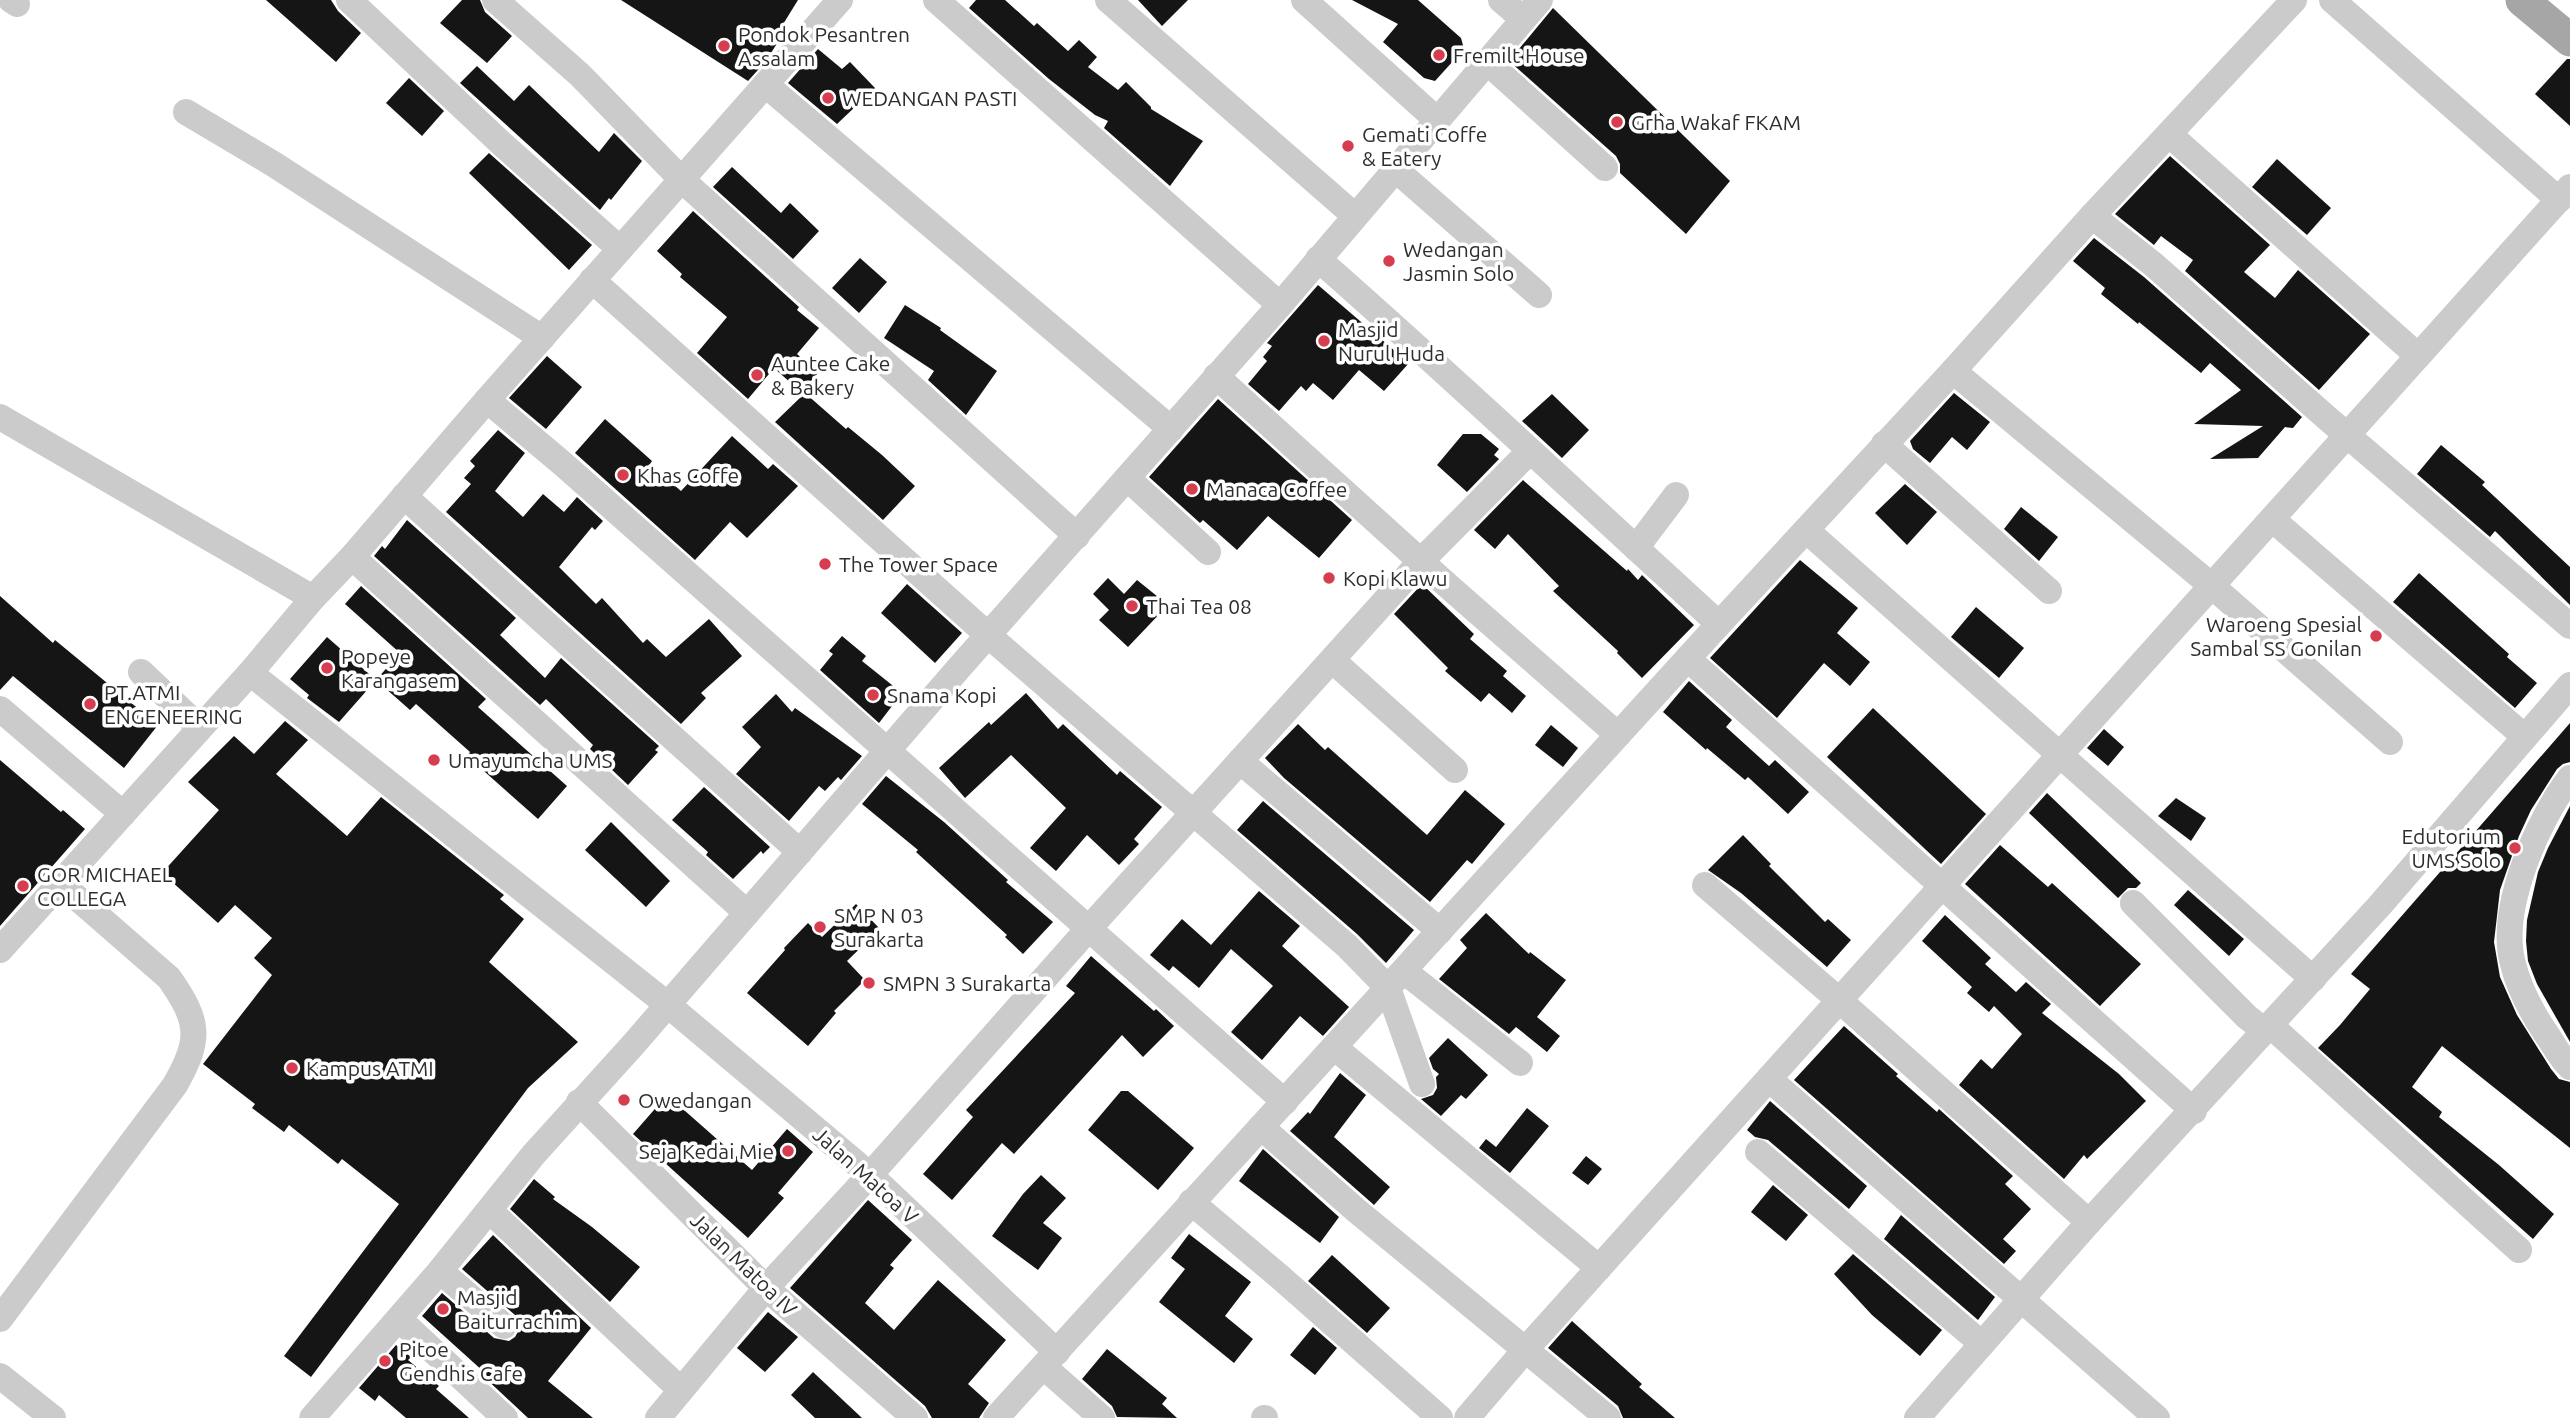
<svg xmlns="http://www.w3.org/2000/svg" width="2570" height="1418" font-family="Ubuntu,sans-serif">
  <rect width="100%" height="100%" fill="#fff"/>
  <g fill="#151515">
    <polygon points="266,0 331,0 338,11 361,33 336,62"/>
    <polygon points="462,0 480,0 485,12 512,36 487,63 440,23"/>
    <polygon points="621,0 798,0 777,34 781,37 766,61 748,81"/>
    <polygon points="976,0 1005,0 1034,26 1037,23 1068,51 1079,40 1097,57 1088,67 1118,90 1126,82 1151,107 1151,109 1203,141 1170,186 1104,128 1108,121 1095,115 1049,79 969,8"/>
    <polygon points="1138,0 1188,0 1162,26"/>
    <polygon points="1352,0 1418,0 1461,38 1464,49 1435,81 1424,78 1383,42 1398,24"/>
    <polygon points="1553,8 1730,181 1686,234 1620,173 1620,164 1616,156 1509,61"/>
    <polygon points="818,49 842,69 850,62 875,88 837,124 788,83"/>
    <polygon points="2567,59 2570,59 2570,126 2535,94"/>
    <polygon points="477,66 514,101 529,85 599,152 614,133 642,161 611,200 609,198 600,210 460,83"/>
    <polygon points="409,78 444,111 422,136 386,103"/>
    <polygon points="489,153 592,245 569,270 469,173"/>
    <polygon points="2170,156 2270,245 2244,272 2275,298 2298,270 2370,334 2319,390 2185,271 2193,260 2161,236 2154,245 2115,214"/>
    <polygon points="2277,159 2331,208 2307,235 2252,187"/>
    <polygon points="732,167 781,213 790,203 819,231 793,259 713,187"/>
    <polygon points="693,211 799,307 797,310 819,328 797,354 818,373 801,392 774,368 748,399 697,353 727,317 680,277 682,274 657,251"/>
    <polygon points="2094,238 2144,277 2302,417 2293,428 2285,427 2258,458 2210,459 2263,426 2194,424 2241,390 2210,363 2201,373 2139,322 2138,324 2101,294 2105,288 2073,261"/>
    <polygon points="860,258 887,282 859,313 832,288"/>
    <polygon points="1318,285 1409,363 1384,391 1359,370 1333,400 1313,383 1306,391 1301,386 1279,411 1248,384 1267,361 1263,357 1272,346 1267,343"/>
    <polygon points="905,305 941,328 940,330 997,371 966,415 928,380 934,371 884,338"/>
    <polygon points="547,356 582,387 546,429 509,398"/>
    <polygon points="805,393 846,429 848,427 882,455 915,486 883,520 775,422"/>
    <polygon points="1954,393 1990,422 1967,450 1952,437 1930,463 1913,449 1910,441"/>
    <polygon points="1552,394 1589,430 1562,458 1522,421"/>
    <polygon points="1218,399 1352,520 1319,558 1268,516 1237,550 1203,520 1200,523 1149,477"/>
    <polygon points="605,419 652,461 650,464 681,491 732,436 768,469 773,464 798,486 747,538 730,522 695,560 575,453"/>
    <polygon points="498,430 525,453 495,491 523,517 543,494 564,512 577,497 603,521 595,530 592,527 559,567 596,604 602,598 643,643 647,639 666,657 709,619 742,656 701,693 706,698 681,724 446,512 471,484 464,478 475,466 470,461"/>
    <polygon points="1463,434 1481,434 1499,449 1494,455 1499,459 1467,492 1437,465"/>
    <polygon points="2441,445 2485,482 2482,485 2570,567 2570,605 2495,531 2490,537 2417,474"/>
    <polygon points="1523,480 1627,571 1628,569 1638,580 1642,575 1694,625 1642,678 1617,653 1618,651 1553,591 1559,586 1508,534 1495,549 1474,530"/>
    <polygon points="1905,484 1937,512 1907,545 1875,513"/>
    <polygon points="2021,507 2058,537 2039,561 2004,529"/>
    <polygon points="407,520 516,618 500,635 545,678 561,658 659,746 655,750 658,752 628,785 590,749 593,745 546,699 540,705 374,556 382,546 385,549"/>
    <polygon points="1800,560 1858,608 1837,633 1870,662 1850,686 1824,663 1777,718 1710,658"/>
    <polygon points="2419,573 2509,654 2507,657 2537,683 2515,708 2393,602"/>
    <polygon points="1108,578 1124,594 1137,580 1168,605 1128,647 1099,620 1109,610 1093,594"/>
    <polygon points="907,584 962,633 935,663 881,613"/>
    <polygon points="1422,584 1474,634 1470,639 1507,671 1503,676 1526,696 1512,713 1489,693 1481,702 1445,671 1448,668 1394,614"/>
    <polygon points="361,586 486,699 478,707 567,786 538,819 467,756 470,752 416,704 410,710 376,680 400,653 345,604"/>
    <polygon points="0,596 53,643 55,640 158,725 124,768 13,676 0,690"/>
    <polygon points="1976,607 2024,648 1999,678 1951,637"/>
    <polygon points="842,636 866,656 862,661 902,693 879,723 820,670 833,654 829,651"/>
    <polygon points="327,637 376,680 339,722 307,698 309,695 290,679"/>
    <polygon points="1689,681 1732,720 1726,727 1769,766 1775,760 1809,792 1788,814 1748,777 1745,780 1707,748 1706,750 1663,712"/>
    <polygon points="1026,693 1058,729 1063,724 1117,775 1120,771 1162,807 1134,839 1139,844 1119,865 1087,835 1056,871 1030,848 1066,808 1011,755 965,798 939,768 989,722 991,725"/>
    <polygon points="776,694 792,712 795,708 862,756 841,780 838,777 825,791 819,786 789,821 736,774 761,747 742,727"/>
    <polygon points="1873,708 1986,814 1941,864 1827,757"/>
    <polygon points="285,721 308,740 276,774 347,836 381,797 504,895 500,899 524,919 489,962 578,1042 528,1088 311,1377 284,1356 399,1204 342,1159 338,1164 289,1125 284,1132 252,1108 255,1104 203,1064 272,975 254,958 272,938 235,905 218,923 162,873 219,810 188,782 234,736 254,754"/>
    <polygon points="2570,723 2570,762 2563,764 2557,769 2531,810 2519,836 2500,890 2494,942 2500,977 2517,1015 2551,1069 2559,1079 2570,1082 2570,1148 2442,1046 2412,1087 2442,1112 2439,1117 2499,1165 2554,1214 2533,1239 2318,1048 2340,1025 2370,989 2351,974"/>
    <polygon points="1298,724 1325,750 1328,747 1427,835 1465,790 1505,824 1472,864 1467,860 1430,902 1284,778 1265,758"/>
    <polygon points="1551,725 1578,748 1563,767 1535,745"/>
    <polygon points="2104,729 2124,747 2108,766 2087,748"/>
    <polygon points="0,760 61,812 63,810 85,829 0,926"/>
    <polygon points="886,776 944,822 1008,880 1006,882 1053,922 1023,954 1005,937 1007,935 916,852 918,850 862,804"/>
    <polygon points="704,787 770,847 763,854 761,851 733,879 706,855 708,852 672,820"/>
    <polygon points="2047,793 2141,883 2136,888 2128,888 2118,898 2029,813"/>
    <polygon points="2176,798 2206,818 2191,841 2158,816"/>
    <polygon points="1263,801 1414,930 1386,963 1357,934 1237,830"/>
    <polygon points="2570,806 2570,1042 2537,984 2528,961 2526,941 2527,920 2538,872 2548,848"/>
    <polygon points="611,822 670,881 646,907 585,850"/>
    <polygon points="1743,835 1771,864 1769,866 1825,922 1828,919 1851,940 1827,967 1741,893 1708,870"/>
    <polygon points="2000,845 2048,887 2052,883 2141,964 2100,1006 1965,884"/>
    <polygon points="2188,890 2244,939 2229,956 2174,905"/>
    <polygon points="1259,891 1300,926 1282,946 1349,1007 1323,1036 1300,1016 1262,1060 1231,1032 1273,986 1231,949 1199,988 1173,966 1169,971 1150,955 1182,919 1211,945"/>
    <polygon points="856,904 880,929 847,961 865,980 834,1011 836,1013 808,1046 747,993 785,950 784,948 808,923 822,937"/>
    <polygon points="1486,913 1529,954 1530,952 1566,980 1537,1017 1560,1036 1547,1052 1516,1027 1509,1034 1439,979 1467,948 1460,940"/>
    <polygon points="1945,915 1991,958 1985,964 2016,992 2026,982 2051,1004 2042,1013 2119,1074 2146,1101 2087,1159 2084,1155 2064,1179 1959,1085 1981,1059 1992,1069 2022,1034 1994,1006 1989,1012 1967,993 1972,987 1922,941"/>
    <polygon points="1091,956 1154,1011 1156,1009 1174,1026 1143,1057 1122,1035 1014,1154 1002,1143 952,1200 923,1174 973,1117 966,1110 1075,993 1066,986"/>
    <polygon points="1844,1026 1898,1074 1896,1076 1937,1112 1939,1109 2013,1176 2005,1184 2031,1209 2003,1239 2016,1251 2004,1264 1794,1080"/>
    <polygon points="1448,1038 1488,1075 1466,1099 1461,1095 1441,1116 1421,1099 1433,1095 1437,1088 1436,1077 1439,1074 1433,1069 1429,1058"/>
    <polygon points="1340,1073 1366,1095 1334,1137 1390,1187 1374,1205 1290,1131 1308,1112 1310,1114"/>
    <polygon points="1121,1091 1128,1091 1194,1148 1158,1190 1088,1130"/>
    <polygon points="667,1095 752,1170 787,1129 813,1152 778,1193 784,1198 748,1238 633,1134"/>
    <polygon points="1770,1101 1867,1186 1849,1209 1768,1140 1755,1137 1747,1130"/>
    <polygon points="1527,1108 1549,1126 1510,1173 1479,1148 1486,1139 1496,1147"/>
    <polygon points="1263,1149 1339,1217 1320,1243 1239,1181"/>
    <polygon points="1586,1156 1602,1169 1588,1185 1572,1173"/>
    <polygon points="1041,1175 1066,1198 1043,1223 1062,1238 1038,1270 992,1236 1023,1194"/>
    <polygon points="534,1179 555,1197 553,1199 592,1227 640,1267 610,1302 510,1209"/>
    <polygon points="1773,1185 1808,1215 1786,1241 1751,1212"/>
    <polygon points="868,1200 912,1240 890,1265 894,1268 865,1303 894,1330 938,1280 1006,1340 968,1384 989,1403 979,1418 932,1418 925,1406 790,1288"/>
    <polygon points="1901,1215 1995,1297 1978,1320 1884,1239"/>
    <polygon points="1189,1234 1251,1282 1225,1316 1253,1339 1234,1363 1159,1302 1185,1269 1171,1258"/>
    <polygon points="493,1235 591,1328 548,1381 593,1418 528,1418 481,1374 484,1372 422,1316 442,1293 494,1338 509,1341 515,1337 520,1328 515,1315 462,1269"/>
    <polygon points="1853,1254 1942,1330 1920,1356 1872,1315 1834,1274"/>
    <polygon points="1332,1255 1390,1308 1367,1333 1308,1281"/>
    <polygon points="768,1312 798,1337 765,1372 737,1348"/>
    <polygon points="1572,1321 1642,1384 1639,1387 1675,1418 1623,1418 1618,1406 1548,1348"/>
    <polygon points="1313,1327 1337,1348 1315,1375 1290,1355"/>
    <polygon points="396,1345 411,1357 408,1360 439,1386 436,1389 469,1418 406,1418 379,1395 375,1401 359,1388"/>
    <polygon points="1107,1349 1167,1398 1162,1404 1177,1418 1117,1417 1112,1406 1082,1379"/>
    <polygon points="813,1372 862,1418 815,1418 791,1395"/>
  </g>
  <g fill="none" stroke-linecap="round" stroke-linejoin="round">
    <g stroke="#cbcbcb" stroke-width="26">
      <polyline points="11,0 17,4"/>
      <polyline points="349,0 502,144 620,249"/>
      <polyline points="495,0 580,75 682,180 1077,536"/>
      <polyline points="936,0 1280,305"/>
      <polyline points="1108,0 1355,216"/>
      <polyline points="1304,0 1437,120"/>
      <polyline points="1501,0 1523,19"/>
      <polyline points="2332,0 2559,200"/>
      <polyline points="1487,62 1605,168"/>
      <polyline points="766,85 1171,429"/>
      <polyline points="186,112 275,165 542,338"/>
      <polyline points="2170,135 2418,356"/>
      <polyline points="1395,169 1539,295"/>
      <polyline points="2092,216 2154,265 2327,418 2570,626"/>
      <path d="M1318,259C1454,378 1585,502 1719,624"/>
      <polyline points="592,280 989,636 1347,946 1388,988 1422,1084"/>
      <polyline points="1953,371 2212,586 2390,742"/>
      <polyline points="1216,376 1447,585 1618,735"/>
      <polyline points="487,400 563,464 1285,1102"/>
      <polyline points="0,417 313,598"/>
      <polyline points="1884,444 2049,591"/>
      <polyline points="1127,478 1208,552"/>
      <polyline points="404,496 800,852"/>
      <polyline points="2272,519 2525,737"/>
      <polyline points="1806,530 2313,979"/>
      <polyline points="1636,548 1676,495"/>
      <polyline points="352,557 747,913"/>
      <polyline points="1688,659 2194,1111"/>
      <polyline points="1332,660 1455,770"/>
      <polyline points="141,672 200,728"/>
      <polyline points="250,673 668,1005 870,1175 1057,1352"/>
      <polyline points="0,709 123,814"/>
      <polyline points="1240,761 1440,931"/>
      <path d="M2570,778C2537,821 2498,910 2513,964C2519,988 2531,1011 2545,1032C2553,1043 2560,1058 2570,1067"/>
      <polyline points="1705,885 1839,1000 2089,1222"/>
      <polyline points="2133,903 2247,1017 2265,1031"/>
      <polyline points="0,950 250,673 313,598 352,557 487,400 840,0"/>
      <polyline points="1404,971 1520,1063"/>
      <polyline points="2270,1025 2519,1250"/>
      <polyline points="1334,1047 1599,1268"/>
      <polyline points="1769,1079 2157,1418"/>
      <polyline points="579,1102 766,1288 915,1418"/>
      <polyline points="1261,1127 1357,1211 1608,1418"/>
      <polyline points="1758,1152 1982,1344"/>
      <polyline points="1191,1202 1280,1277 1440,1418"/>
      <polyline points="490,1211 681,1390"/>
      <polyline points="440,1271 504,1326"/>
      <path d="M0,1319L175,1085C201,1039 200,1022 169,978L60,883"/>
      <polyline points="399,1319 505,1418"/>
      <polyline points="1044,1367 1102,1418"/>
      <polyline points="0,1376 53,1418"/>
      <polyline points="312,1418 440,1271 534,1154 632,1046 958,669 1280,305 1540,0"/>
      <polyline points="658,1418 766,1288 870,1175 1082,936 1421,561 1529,452"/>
      <polyline points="996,1418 1719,624 1953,371 2092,216 2294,0"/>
      <polyline points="1264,1418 1265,1418"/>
      <polyline points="1467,1418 1526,1349 2570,187"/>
      <polyline points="1917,1418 2089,1222 2381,904 2570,685"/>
    </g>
    <polyline stroke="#a6a6a6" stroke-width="33" points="2522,0 2570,40"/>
  </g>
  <g fill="#d63e50" stroke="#fff" stroke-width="2.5">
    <circle cx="724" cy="46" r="7"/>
    <circle cx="1439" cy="55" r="7"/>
    <circle cx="828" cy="98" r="7"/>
    <circle cx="1617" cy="122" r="7"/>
    <circle cx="1348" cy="146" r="7"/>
    <circle cx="1389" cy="261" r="7"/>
    <circle cx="1324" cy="341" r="7"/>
    <circle cx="757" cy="375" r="7"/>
    <circle cx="623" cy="475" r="7"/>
    <circle cx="1192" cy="489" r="7"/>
    <circle cx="825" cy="564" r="7"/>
    <circle cx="1329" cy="578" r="7"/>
    <circle cx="1132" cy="606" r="7"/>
    <circle cx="2376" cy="636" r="7"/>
    <circle cx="327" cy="668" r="7"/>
    <circle cx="873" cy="695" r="7"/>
    <circle cx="90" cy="704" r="7"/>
    <circle cx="434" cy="760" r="7"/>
    <circle cx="2515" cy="848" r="7"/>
    <circle cx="23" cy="886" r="7"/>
    <circle cx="820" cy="927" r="7"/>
    <circle cx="869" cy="983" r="7"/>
    <circle cx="292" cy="1068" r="7"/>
    <circle cx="624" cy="1100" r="7"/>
    <circle cx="788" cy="1151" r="7"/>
    <circle cx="443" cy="1309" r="7"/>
    <circle cx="385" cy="1361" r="7"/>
  </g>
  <g text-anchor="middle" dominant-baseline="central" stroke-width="7" stroke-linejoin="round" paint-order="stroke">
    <g font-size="21" fill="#2e2e2e" stroke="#fff" text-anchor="start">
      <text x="738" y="34">Pondok Pesantren<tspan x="738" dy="24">Assalam</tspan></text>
      <text x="1453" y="55">Fremilt House</text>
      <text x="842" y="98">WEDANGAN PASTI</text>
      <text x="1631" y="122">Grha Wakaf FKAM</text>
      <text x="1362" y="134">Gemati Coffe<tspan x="1362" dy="24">&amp; Eatery</tspan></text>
      <text x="1403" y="249">Wedangan<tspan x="1403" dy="24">Jasmin Solo</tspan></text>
      <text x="1338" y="329">Masjid<tspan x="1338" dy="24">Nurul Huda</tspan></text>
      <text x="771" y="363">Auntee Cake<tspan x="771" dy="24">&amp; Bakery</tspan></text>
      <text x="637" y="475">Khas Coffe</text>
      <text x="1206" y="489">Manaca Coffee</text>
      <text x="839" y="564">The Tower Space</text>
      <text x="1343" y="578">Kopi Klawu</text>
      <text x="1146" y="606">Thai Tea 08</text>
      <text x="2362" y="624" text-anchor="end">Waroeng Spesial<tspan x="2362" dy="24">Sambal SS Gonilan</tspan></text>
      <text x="341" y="656">Popeye<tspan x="341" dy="24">Karangasem</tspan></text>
      <text x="104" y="692">PT.ATMI<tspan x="104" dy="24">ENGENEERING</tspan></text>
      <text x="887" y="695">Snama Kopi</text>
      <text x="448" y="760">Umayumcha UMS</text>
      <text x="2501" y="836" text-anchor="end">Edutorium<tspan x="2501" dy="24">UMS Solo</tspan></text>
      <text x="37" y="874">GOR MICHAEL<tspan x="37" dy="24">COLLEGA</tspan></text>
      <text x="834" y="915">SMP N 03<tspan x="834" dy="24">Surakarta</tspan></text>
      <text x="883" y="983">SMPN 3 Surakarta</text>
      <text x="306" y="1068">Kampus ATMI</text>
      <text x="638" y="1100">Owedangan</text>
      <text x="774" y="1151" text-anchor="end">Seja Kedai Mie</text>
      <text x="457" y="1297">Masjid<tspan x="457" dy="24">Baiturrachim</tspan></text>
      <text x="399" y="1349">Pitoe<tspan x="399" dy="24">Gendhis Cafe</tspan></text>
    </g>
    <g font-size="21" fill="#2e2e2e" stroke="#fff">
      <text transform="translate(866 1175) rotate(42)">Jalan Matoa V</text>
      <text transform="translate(744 1264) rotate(44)">Jalan Matoa IV</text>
    </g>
  </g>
</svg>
